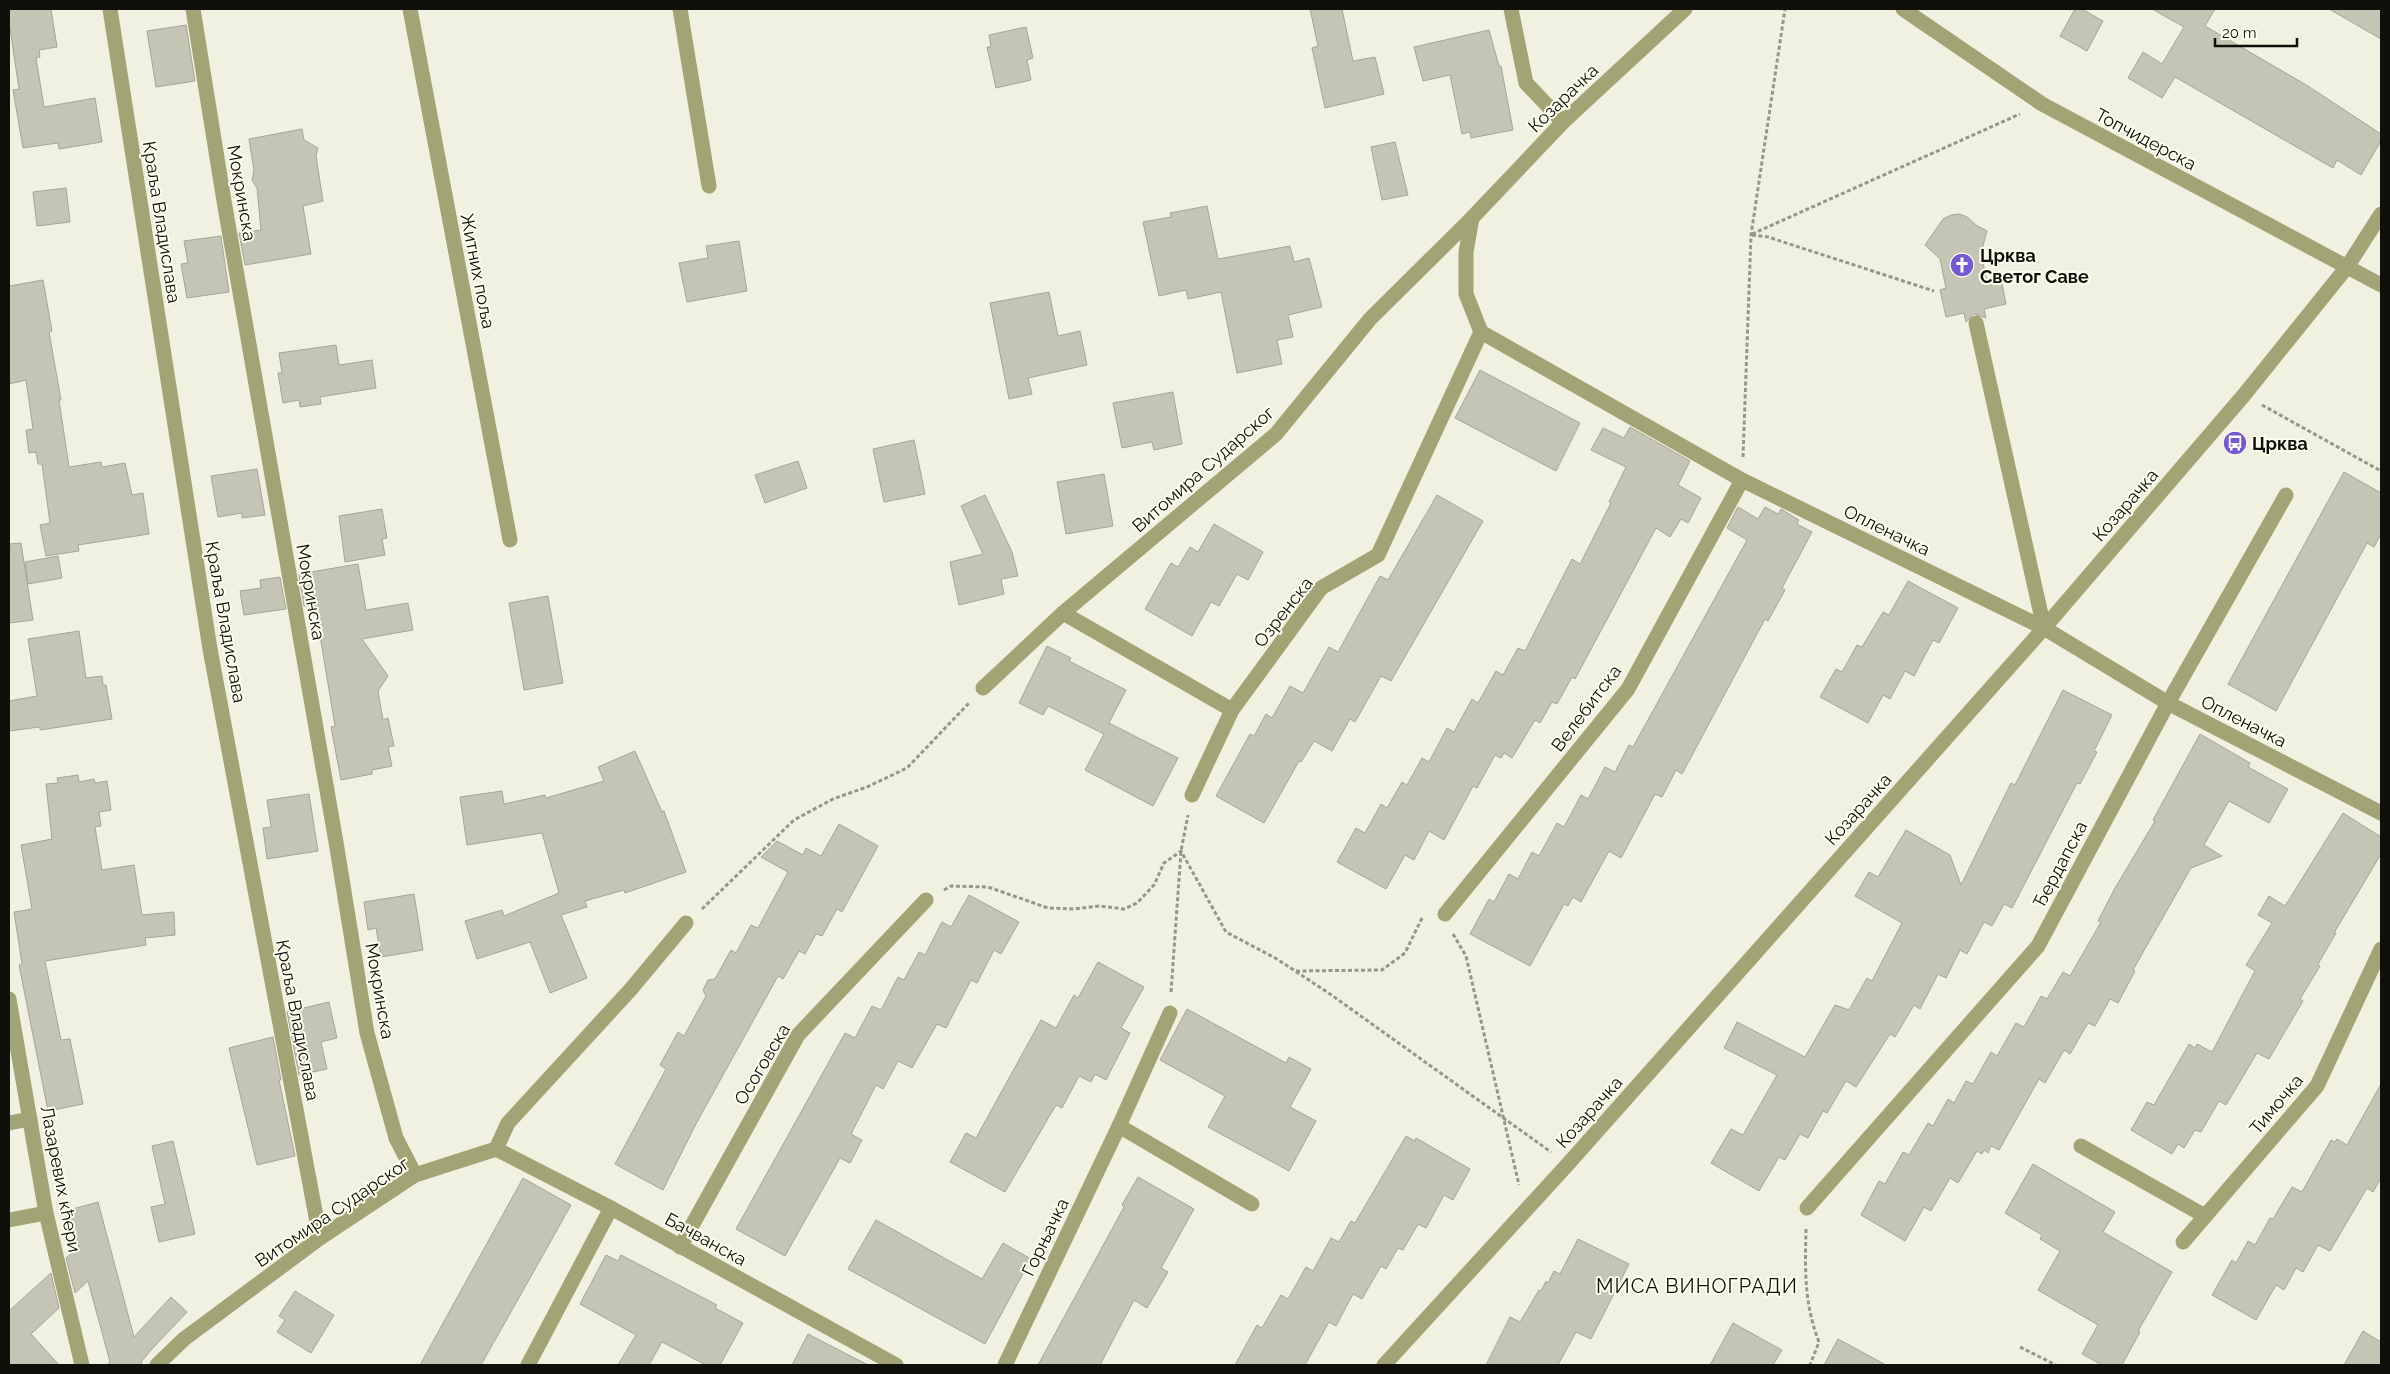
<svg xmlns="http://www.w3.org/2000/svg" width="2390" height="1374" font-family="Raleway,sans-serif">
  <rect width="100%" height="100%" fill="#f0f1e1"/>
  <g fill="#c4c5b5" stroke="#a5a697">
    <polygon points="9,9 51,9 57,47 39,50 40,57 36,58 44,107 95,98 102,142 59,149 58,143 23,148 13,90 19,89 9,22"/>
    <polygon points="1310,9 1342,9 1353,61 1375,57 1384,94 1325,108 1312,48 1318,46"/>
    <polygon points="2075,9 2082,9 2103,21 2087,51 2060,36"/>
    <polygon points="2152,9 2215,9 2205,26 2308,86 2381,134 2381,141 2361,175 2337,160 2333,168 2175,77 2162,98 2128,78 2143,52 2162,64 2184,27"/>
    <polygon points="2329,9 2381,9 2381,39"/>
    <polygon points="186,25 195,81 156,87 147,31"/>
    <polygon points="1026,27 1033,58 1027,60 1031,80 996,88 987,47 991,47 989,35"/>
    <polygon points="1489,30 1499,66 1501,66 1513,130 1471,138 1470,132 1462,134 1450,75 1423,81 1414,47"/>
    <polygon points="302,129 304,140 318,148 316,156 323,201 303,206 311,254 245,265 239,233 261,230 257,188 252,180 254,170 249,139"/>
    <polygon points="1395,142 1408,195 1382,200 1371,147"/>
    <polygon points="66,188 70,222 37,226 33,192"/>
    <polygon points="1207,206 1218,259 1290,246 1294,262 1309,258 1322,307 1288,315 1293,337 1277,340 1282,364 1237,373 1221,292 1188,299 1186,290 1159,296 1143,222 1171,217 1170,213"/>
    <polygon points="1960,214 1967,217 1976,225 1987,231 1981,253 1987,281 2001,278 2006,304 1984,309 1986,318 1974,314 1966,322 1964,313 1946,317 1940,290 1946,288 1940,259 1925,245 1943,219 1951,215"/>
    <polygon points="221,236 229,292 187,298 181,264 188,263 184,241"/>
    <polygon points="739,241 747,291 687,302 679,263 708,258 706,246"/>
    <polygon points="43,280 52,331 49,332 61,400 59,400 69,467 101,462 102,467 125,463 132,495 143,493 149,534 78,545 79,551 46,556 40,525 50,523 42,464 38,464 36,452 29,453 26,430 33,429 26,380 9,384 9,286"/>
    <polygon points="1049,292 1058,336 1080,331 1087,365 1028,378 1032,394 1009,399 990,303"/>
    <polygon points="336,345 339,365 372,360 376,388 320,397 321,404 300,407 299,400 283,403 278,373 282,373 279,353"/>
    <polygon points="1480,370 1580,423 1556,471 1455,418"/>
    <polygon points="1173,392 1182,444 1154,450 1152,442 1122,448 1113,403"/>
    <polygon points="1630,427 1690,461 1678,485 1701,498 1688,523 1681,519 1670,537 1656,528 1575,679 1572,677 1557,704 1552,702 1540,723 1535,720 1512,758 1504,753 1501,758 1495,755 1477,788 1473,786 1444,840 1429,831 1414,860 1405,855 1386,889 1337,862 1356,828 1365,833 1381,804 1387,808 1402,782 1407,785 1422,758 1429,762 1447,728 1454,732 1472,699 1478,703 1496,671 1503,675 1518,648 1525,651 1572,559 1580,564 1611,503 1609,502 1626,467 1591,450 1603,428 1624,438"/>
    <polygon points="914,440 925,494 884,502 873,449"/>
    <polygon points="798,461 807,488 765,503 755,475"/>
    <polygon points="257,469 265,515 242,518 242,513 218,517 211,476"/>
    <polygon points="2344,472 2381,493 2381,534 2374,547 2367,543 2276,711 2228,684"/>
    <polygon points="1104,474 1113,526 1066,534 1057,482"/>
    <polygon points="985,495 1012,552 1018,576 1001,579 1004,594 959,605 950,562 983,554 961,506"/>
    <polygon points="1437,495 1483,521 1391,681 1381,676 1355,722 1350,719 1332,751 1314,741 1301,762 1299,761 1264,823 1216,796 1250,734 1254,736 1266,714 1272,718 1290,686 1303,693 1329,647 1338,652 1380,576 1388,580"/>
    <polygon points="1738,507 1758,519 1765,507 1778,514 1781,509 1799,520 1797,524 1812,532 1782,588 1785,590 1768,621 1765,619 1682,774 1676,770 1662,797 1655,794 1621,858 1609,851 1581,902 1573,897 1568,906 1564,904 1530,966 1470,934 1489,899 1494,902 1509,874 1518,879 1532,852 1539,856 1557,823 1564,827 1581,795 1588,799 1605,767 1615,772 1629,745 1633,747 1747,540 1727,528"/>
    <polygon points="382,509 387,538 382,539 385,555 345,562 339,516"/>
    <polygon points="1214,524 1263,552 1248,580 1237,574 1219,606 1211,602 1192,636 1145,609 1171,563 1178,567 1190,547 1198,552"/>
    <polygon points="21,543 33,620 9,623 9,544"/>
    <polygon points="58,556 62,578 28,584 25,562"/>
    <polygon points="358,564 366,610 408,603 413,630 362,639 388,676 378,691 383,720 388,718 394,746 388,747 392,766 372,770 372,774 341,780 331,727 335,726 315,605 304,606 299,574"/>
    <polygon points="280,577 286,609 244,615 240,591 261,588 260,580"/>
    <polygon points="1908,581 1958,608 1939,643 1933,640 1914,676 1905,671 1890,699 1883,695 1868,723 1820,697 1836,669 1842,672 1857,645 1862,647 1883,612 1889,615"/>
    <polygon points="548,596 563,683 524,690 509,603"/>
    <polygon points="79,631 86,678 102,676 103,685 106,685 112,719 40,730 40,727 9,731 9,701 37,696 28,639"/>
    <polygon points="1047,646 1071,658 1069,661 1126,690 1109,723 1178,758 1153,806 1085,770 1104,734 1048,706 1043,715 1019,703"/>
    <polygon points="2063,690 2112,715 2094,751 2097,752 2080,784 2077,783 2012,908 2004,904 1992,926 1984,922 1967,954 1960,950 1946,978 1938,974 1920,1009 1914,1005 1895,1037 1890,1034 1856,1087 1846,1081 1827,1113 1823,1111 1808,1138 1800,1134 1785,1160 1779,1157 1759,1191 1711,1163 1731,1129 1743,1135 1777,1075 1724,1048 1737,1022 1805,1057 1835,1005 1849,1010 1867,978 1872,981 1902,923 1855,896 1869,872 1878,877 1906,830 1950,855 1961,885 2011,783 2015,785"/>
    <polygon points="2200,734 2250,763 2248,767 2288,789 2269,823 2229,801 2204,845 2222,856 2191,868 2133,970 2135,971 2118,1003 2110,999 2095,1026 2088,1023 2070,1054 2064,1050 2045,1083 2039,1079 1999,1150 1991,1146 1988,1153 1984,1150 1982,1154 1977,1151 1958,1183 1950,1178 1931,1211 1924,1207 1905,1241 1861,1215 1879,1181 1885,1184 1903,1152 1909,1155 1928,1123 1933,1126 1948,1099 1954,1103 1966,1081 1973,1084 1991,1052 1997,1056 2016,1023 2024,1027 2041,996 2047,999 2063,972 2070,976 2101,922 2098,921 2115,888 2155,821 2153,820"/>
    <polygon points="635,751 662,812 664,811 686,872 625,893 624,890 585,901 587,907 561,915 587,978 550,993 530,942 477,959 465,921 502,910 504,916 559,893 542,833 467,845 460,797 502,791 504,804 545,795 546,798 604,781 598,767"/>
    <polygon points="78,775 79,782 94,779 95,783 107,781 111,810 99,812 101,826 95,827 102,870 134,865 142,915 174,912 175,935 145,938 146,945 45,961 61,1040 70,1039 83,1104 48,1111 19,965 22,964 14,912 32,909 21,845 52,839 46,784 58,783 57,778"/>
    <polygon points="309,794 318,851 267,859 263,828 271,827 267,800"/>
    <polygon points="2343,813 2381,837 2381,854 2334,933 2336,933 2318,964 2320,966 2300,999 2303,1001 2269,1059 2257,1053 2226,1105 2219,1101 2201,1132 2195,1130 2184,1148 2178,1144 2172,1154 2131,1130 2147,1102 2154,1105 2189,1044 2195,1048 2197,1044 2212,1052 2255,971 2246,965 2272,923 2258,915 2269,896 2285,906"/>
    <polygon points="839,824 878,846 842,912 837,909 822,936 816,934 805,954 799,951 783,979 778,976 697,1122 663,1190 615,1164 666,1069 660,1065 678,1032 684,1036 706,996 703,990 708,980 715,979 731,950 736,953 751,925 758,928 788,872 761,857 777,841 803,855 806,848 821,856"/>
    <polygon points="414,894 423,950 381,957 376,928 368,930 364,902"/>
    <polygon points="969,895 1019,922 1001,954 994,950 977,983 971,980 946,1028 937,1024 912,1068 898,1061 883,1089 876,1085 851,1134 862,1140 850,1163 840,1158 785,1256 736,1229 845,1033 855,1038 872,1006 881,1010 898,977 904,980 919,952 925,955 942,922 951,927"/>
    <polygon points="1098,962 1144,987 1121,1028 1130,1033 1106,1080 1095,1074 1091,1082 1079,1076 1062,1108 1056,1105 1005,1192 950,1162 966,1133 976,1138 1041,1020 1056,1028 1074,995 1078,998"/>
    <polygon points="329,1002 337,1038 321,1042 327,1069 299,1075 287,1012"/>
    <polygon points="1187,1009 1286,1063 1289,1057 1311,1069 1290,1107 1316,1121 1289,1171 1208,1127 1225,1096 1160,1060"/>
    <polygon points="273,1037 281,1080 279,1080 295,1156 257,1165 229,1048"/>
    <polygon points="2381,1084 2381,1178 2373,1192 2367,1188 2330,1251 2318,1245 2303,1272 2296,1268 2284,1290 2276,1285 2256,1320 2212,1295 2232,1260 2236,1263 2248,1241 2255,1245 2270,1218 2273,1219 2292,1187 2302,1192 2331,1140 2335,1142 2337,1139 2347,1145"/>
    <polygon points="1406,1136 1415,1141 1416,1138 1470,1169 1453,1200 1444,1195 1426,1228 1418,1224 1403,1250 1398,1248 1386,1269 1381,1266 1362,1299 1353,1294 1336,1326 1329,1322 1305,1365 1235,1365 1257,1325 1262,1328 1281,1295 1288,1299 1306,1267 1313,1271 1331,1238 1339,1242 1351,1221 1355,1223"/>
    <polygon points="173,1141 195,1234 159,1242 151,1207 165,1204 152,1146"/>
    <polygon points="2033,1164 2115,1212 2103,1232 2172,1272 2138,1331 2140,1332 2122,1365 2102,1365 2082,1354 2098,1325 2038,1290 2060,1251 2040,1239 2042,1235 2005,1213"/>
    <polygon points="1138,1177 1194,1209 1161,1268 1168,1272 1147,1308 1134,1300 1100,1365 1038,1365 1124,1207 1122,1205"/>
    <polygon points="523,1178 571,1205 534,1271 481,1365 420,1365"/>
    <polygon points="98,1202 134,1337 171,1297 187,1312 152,1349 141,1362 142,1365 107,1365 110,1362 88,1281 75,1293 66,1258 79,1247 69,1210"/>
    <polygon points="876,1220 982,1279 1003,1243 1031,1259 985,1344 848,1269"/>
    <polygon points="1578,1239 1629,1264 1591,1339 1576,1332 1558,1365 1486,1365 1510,1317 1520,1322 1539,1290 1541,1291 1546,1281 1548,1283 1554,1271 1560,1274"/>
    <polygon points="606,1255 618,1261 621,1255 717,1305 715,1308 743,1323 720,1365 706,1365 662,1342 649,1365 618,1365 636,1335 580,1304"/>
    <polygon points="51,1273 59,1308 31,1334 59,1365 9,1365 9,1309 10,1310"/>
    <polygon points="295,1291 334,1315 311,1353 277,1332 285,1320 279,1316"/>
    <polygon points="1733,1323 1782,1350 1773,1365 1710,1365"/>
    <polygon points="2363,1331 2381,1342 2381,1365 2344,1365"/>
    <polygon points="808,1334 868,1365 792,1365"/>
    <polygon points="1838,1339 1886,1365 1824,1365"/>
  </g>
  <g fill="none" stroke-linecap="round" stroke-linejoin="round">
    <g stroke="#96978b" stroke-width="3" stroke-dasharray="4 2.5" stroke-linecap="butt">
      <polyline points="1752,234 2020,114"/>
      <polyline points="1752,235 1768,237 1934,291"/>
      <polyline points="2262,405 2381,471"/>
      <polyline points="1743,457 1751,235 1785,9"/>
      <polyline points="944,890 951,886 988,887 1048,908 1074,909 1099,906 1124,909 1137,903 1154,885 1164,863 1181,851 1226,932 1277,959 1330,994 1551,1152"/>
      <polyline points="702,909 794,820 833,799 867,787 907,768 970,702"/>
      <polyline points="1453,934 1466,956 1519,1185"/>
      <polyline points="1296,971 1382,970 1405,953 1423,916"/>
      <polyline points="1171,992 1181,851 1188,815"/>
      <path d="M1806,1229C1805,1271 1804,1303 1819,1342L1810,1365"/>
      <polyline points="2020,1347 2056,1365"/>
    </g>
    <g stroke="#a3a475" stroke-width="15">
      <polyline points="110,9 210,649 320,1238"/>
      <polyline points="193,9 224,201 336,842 367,1033 396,1138 415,1175"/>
      <polyline points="410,9 510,540"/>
      <polyline points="680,9 709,186"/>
      <polyline points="1511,9 1526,83 1563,122"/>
      <polyline points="1903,9 2042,104 2381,285"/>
      <polyline points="1472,218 1466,252 1466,294 1481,332 1742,480 2044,628 2168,703 2381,813"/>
      <polyline points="1976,323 2044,628"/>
      <polyline points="1063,613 1232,710"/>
      <polyline points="983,688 1063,613 1276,434 1370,319 1472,218 1563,122 1685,9"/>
      <polyline points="1192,795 1232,710 1321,588 1378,555 1481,332"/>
      <polyline points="1445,914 1628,689 1742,480"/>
      <polyline points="9,999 46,1213 82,1365"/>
      <polyline points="9,1123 30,1119"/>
      <polyline points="1119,1126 1252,1204"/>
      <polyline points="2081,1146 2205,1216"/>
      <polyline points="496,1149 611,1208 896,1365"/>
      <polyline points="1807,1208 2038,946 2168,703 2286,495"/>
      <polyline points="9,1220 46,1213"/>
      <polyline points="2183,1242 2317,1086 2381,949"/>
      <polyline points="680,1247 798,1035 926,900"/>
      <polyline points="157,1365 184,1339 320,1238 415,1175 496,1149 508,1123 631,989 686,923"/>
      <polyline points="528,1365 611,1208"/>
      <polyline points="1005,1365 1119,1126 1170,1013"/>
      <polyline points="1384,1365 1568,1164 2044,628 2244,395 2347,267 2381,214"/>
    </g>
  </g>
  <defs>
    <g id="church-disc" transform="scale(1.25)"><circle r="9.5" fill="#7359d3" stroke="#feffee"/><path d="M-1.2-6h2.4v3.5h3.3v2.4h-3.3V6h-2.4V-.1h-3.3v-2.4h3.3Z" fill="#fff"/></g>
    <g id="bus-disc" transform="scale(1.25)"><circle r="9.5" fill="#7359d3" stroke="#feffee"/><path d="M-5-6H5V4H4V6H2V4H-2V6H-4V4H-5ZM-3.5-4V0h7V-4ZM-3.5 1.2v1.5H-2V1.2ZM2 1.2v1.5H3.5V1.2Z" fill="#fff"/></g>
  </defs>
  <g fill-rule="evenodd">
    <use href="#church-disc" x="1962" y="265"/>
    <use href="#bus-disc" x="2235" y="443"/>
  </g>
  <g text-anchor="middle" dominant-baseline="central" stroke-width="4" stroke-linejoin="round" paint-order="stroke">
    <g font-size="18" fill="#10100b" stroke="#feffee">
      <text transform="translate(1563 98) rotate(-44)">Козарачка</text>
      <text transform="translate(2146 139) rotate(28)">Топчидерска</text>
      <text transform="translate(242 193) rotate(80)">Мокринска</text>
      <text transform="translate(162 222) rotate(81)">Краља Владислава</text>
      <text transform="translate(478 271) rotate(79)">Житних поља</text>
      <text transform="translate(1203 469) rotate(-41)">Витомира Сударског</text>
      <text transform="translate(2125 505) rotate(-49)">Козарачка</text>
      <text transform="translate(1887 530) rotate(26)">Опленачка</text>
      <text transform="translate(311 592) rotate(80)">Мокринска</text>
      <text transform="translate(1283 612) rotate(-52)">Озренска</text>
      <text transform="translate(226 622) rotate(80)">Краља Владислава</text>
      <text transform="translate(1586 708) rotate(-53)">Велебитска</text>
      <text transform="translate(2244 721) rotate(27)">Опленачка</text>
      <text transform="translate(1858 809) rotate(-48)">Козарачка</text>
      <text transform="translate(2060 864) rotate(-62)">Ђердапска</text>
      <text transform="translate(380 991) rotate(80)">Мокринска</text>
      <text transform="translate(298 1020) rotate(79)">Краља Владислава</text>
      <text transform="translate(762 1064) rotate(-59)">Осоговска</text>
      <text transform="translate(2276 1104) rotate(-50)">Тимочка</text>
      <text transform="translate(1589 1112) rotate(-48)">Козарачка</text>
      <text transform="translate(61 1179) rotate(79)">Лазаревих кћери</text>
      <text transform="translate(332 1212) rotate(-34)">Витомира Сударског</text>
      <text transform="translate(1045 1237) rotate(-64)">Горњачка</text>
      <text transform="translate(706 1239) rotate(29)">Бачванска</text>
    </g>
    <g font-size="18" font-weight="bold" fill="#10100b" stroke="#feffee" text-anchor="start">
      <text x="1980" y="255">Црква<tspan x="1980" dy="21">Светог Саве</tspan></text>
      <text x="2252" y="443">Црква</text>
    </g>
    <g font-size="20" letter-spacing="1" fill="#10100b" stroke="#feffee">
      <text x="1697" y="1286">МИСА ВИНОГРАДИ</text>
    </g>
  </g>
  <rect width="2390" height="1374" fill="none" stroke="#10100b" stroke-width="20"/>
  <path d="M2215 38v8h82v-8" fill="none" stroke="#10100b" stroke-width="2.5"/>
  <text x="2222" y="38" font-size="15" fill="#10100b" stroke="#feffee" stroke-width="4" paint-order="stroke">20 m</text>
</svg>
